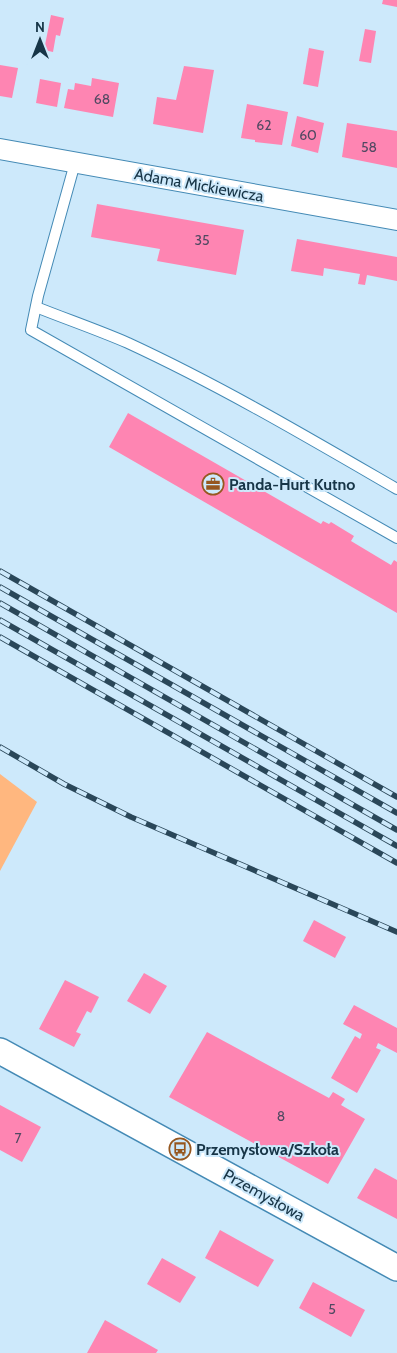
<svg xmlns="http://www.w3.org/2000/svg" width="397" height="1353" font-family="Cabin,sans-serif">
  <rect width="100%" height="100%" fill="#cde9fb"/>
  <polygon fill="#ffb77f" points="0,774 37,802 0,871"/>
  <g fill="#fe85b2">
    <polygon points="383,0 397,0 397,7 382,4"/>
    <polygon points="51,15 64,18 60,36 56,35 53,52 44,50"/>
    <polygon points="365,29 376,31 371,63 359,61"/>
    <polygon points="309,48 324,51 318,87 303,84"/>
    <polygon points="0,65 18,68 12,98 0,96"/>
    <polygon points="184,66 214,70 203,133 153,124 157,97 176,100"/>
    <polygon points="92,78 119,83 113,117 64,108 68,89 74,90 75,83 91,86"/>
    <polygon points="40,79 61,83 57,107 36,103"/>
    <polygon points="247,104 288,112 282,145 255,142 255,140 241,138"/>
    <polygon points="297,116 324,123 318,153 291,146"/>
    <polygon points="347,123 397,131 397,168 342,157"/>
    <polygon points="97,204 244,230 236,275 157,261 160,249 91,237"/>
    <polygon points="297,239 397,257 397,281 367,275 365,285 358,284 360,274 324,268 323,276 291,271"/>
    <polygon points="128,413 321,524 323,521 329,524 331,522 354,536 351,541 391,565 394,560 397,562 397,613 109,447"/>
    <polygon points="314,920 346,937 335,958 303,941"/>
    <polygon points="144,973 167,986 150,1014 127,1001"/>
    <polygon points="65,980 99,997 91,1013 87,1011 76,1032 81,1034 74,1047 39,1029"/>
    <polygon points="354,1005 397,1028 397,1053 378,1043 376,1048 381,1050 357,1093 331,1078 355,1036 360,1039 362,1034 343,1024"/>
    <polygon points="207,1032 329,1098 333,1092 345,1099 341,1105 365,1119 328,1184 169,1097"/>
    <polygon points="0,1105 41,1127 22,1162 0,1150"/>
    <polygon points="375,1168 397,1180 397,1219 357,1198"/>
    <polygon points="220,1230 274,1260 258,1287 205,1258"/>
    <polygon points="162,1258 196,1277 180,1303 147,1284"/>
    <polygon points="313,1282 365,1310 351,1337 299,1308"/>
    <polygon points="105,1320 158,1350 156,1353 87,1353"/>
  </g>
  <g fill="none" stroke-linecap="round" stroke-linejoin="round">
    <g stroke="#448ab5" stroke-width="12">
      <g id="service">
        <polyline points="75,163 38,296 31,330 397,538"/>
        <path d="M36,307C66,319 98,330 128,343C221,386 309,438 397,489"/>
      </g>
    </g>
    <g stroke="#448ab5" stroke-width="22">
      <polyline id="minor" points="0,149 397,220"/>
    </g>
    <g stroke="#448ab5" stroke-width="28">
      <polyline id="tertiary" points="0,1051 397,1268"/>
    </g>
    <use href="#service" stroke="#fff" stroke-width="10"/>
    <use href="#minor" stroke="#fff" stroke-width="20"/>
    <use href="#tertiary" stroke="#fff" stroke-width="25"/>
    <g stroke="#2a4759" stroke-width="5.5">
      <g id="rail">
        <polyline points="0,571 397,797"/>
        <polyline points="0,587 397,813"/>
        <polyline points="0,603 397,830"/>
        <polyline points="0,620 397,846"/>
        <polyline points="0,637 397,863"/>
        <polyline points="0,747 64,784 131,817 397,932"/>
      </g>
    </g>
    <use href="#rail" stroke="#cde9fb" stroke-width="4" stroke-dasharray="11" stroke-linecap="butt"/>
  </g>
  <defs>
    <g id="office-ring" transform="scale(1.125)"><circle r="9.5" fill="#cde9fb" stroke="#96571f" stroke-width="1.5"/><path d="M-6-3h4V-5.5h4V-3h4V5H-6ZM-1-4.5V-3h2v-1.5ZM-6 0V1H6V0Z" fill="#96571f"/></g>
    <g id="bus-ring" transform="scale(1.125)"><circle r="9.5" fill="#cde9fb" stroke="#96571f" stroke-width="1.5"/><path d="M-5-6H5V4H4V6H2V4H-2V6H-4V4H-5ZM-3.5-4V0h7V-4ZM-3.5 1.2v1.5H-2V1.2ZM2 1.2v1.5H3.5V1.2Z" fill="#96571f"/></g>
  </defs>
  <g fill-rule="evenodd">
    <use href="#office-ring" x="213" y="484"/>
    <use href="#bus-ring" x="180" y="1149"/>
  </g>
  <g text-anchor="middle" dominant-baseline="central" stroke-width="4" stroke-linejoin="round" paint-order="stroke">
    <g font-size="14" fill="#514962">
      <text x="102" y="99">68</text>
      <text x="264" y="125">62</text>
      <text x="308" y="135">60</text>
      <text x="369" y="147">58</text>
      <text x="202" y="240">35</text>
      <text x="281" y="1116">8</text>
      <text x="18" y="1138">7</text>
      <text x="332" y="1309">5</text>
    </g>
    <g font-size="16" fill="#173547" stroke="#cde9fb">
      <text transform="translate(199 185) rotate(10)">Adama Mickiewicza</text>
      <text transform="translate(264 1195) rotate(29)">Przemysłowa</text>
    </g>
    <g font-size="16" font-weight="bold" fill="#173547" stroke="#cde9fb" text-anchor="start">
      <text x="229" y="484">Panda-Hurt Kutno</text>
      <text x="196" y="1149">Przemysłowa/Szkoła</text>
    </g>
  </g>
  <g transform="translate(40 40)" stroke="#cde9fb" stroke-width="4" paint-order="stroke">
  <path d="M0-4L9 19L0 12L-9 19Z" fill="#173547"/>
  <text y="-8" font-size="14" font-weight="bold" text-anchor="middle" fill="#173547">N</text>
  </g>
</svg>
